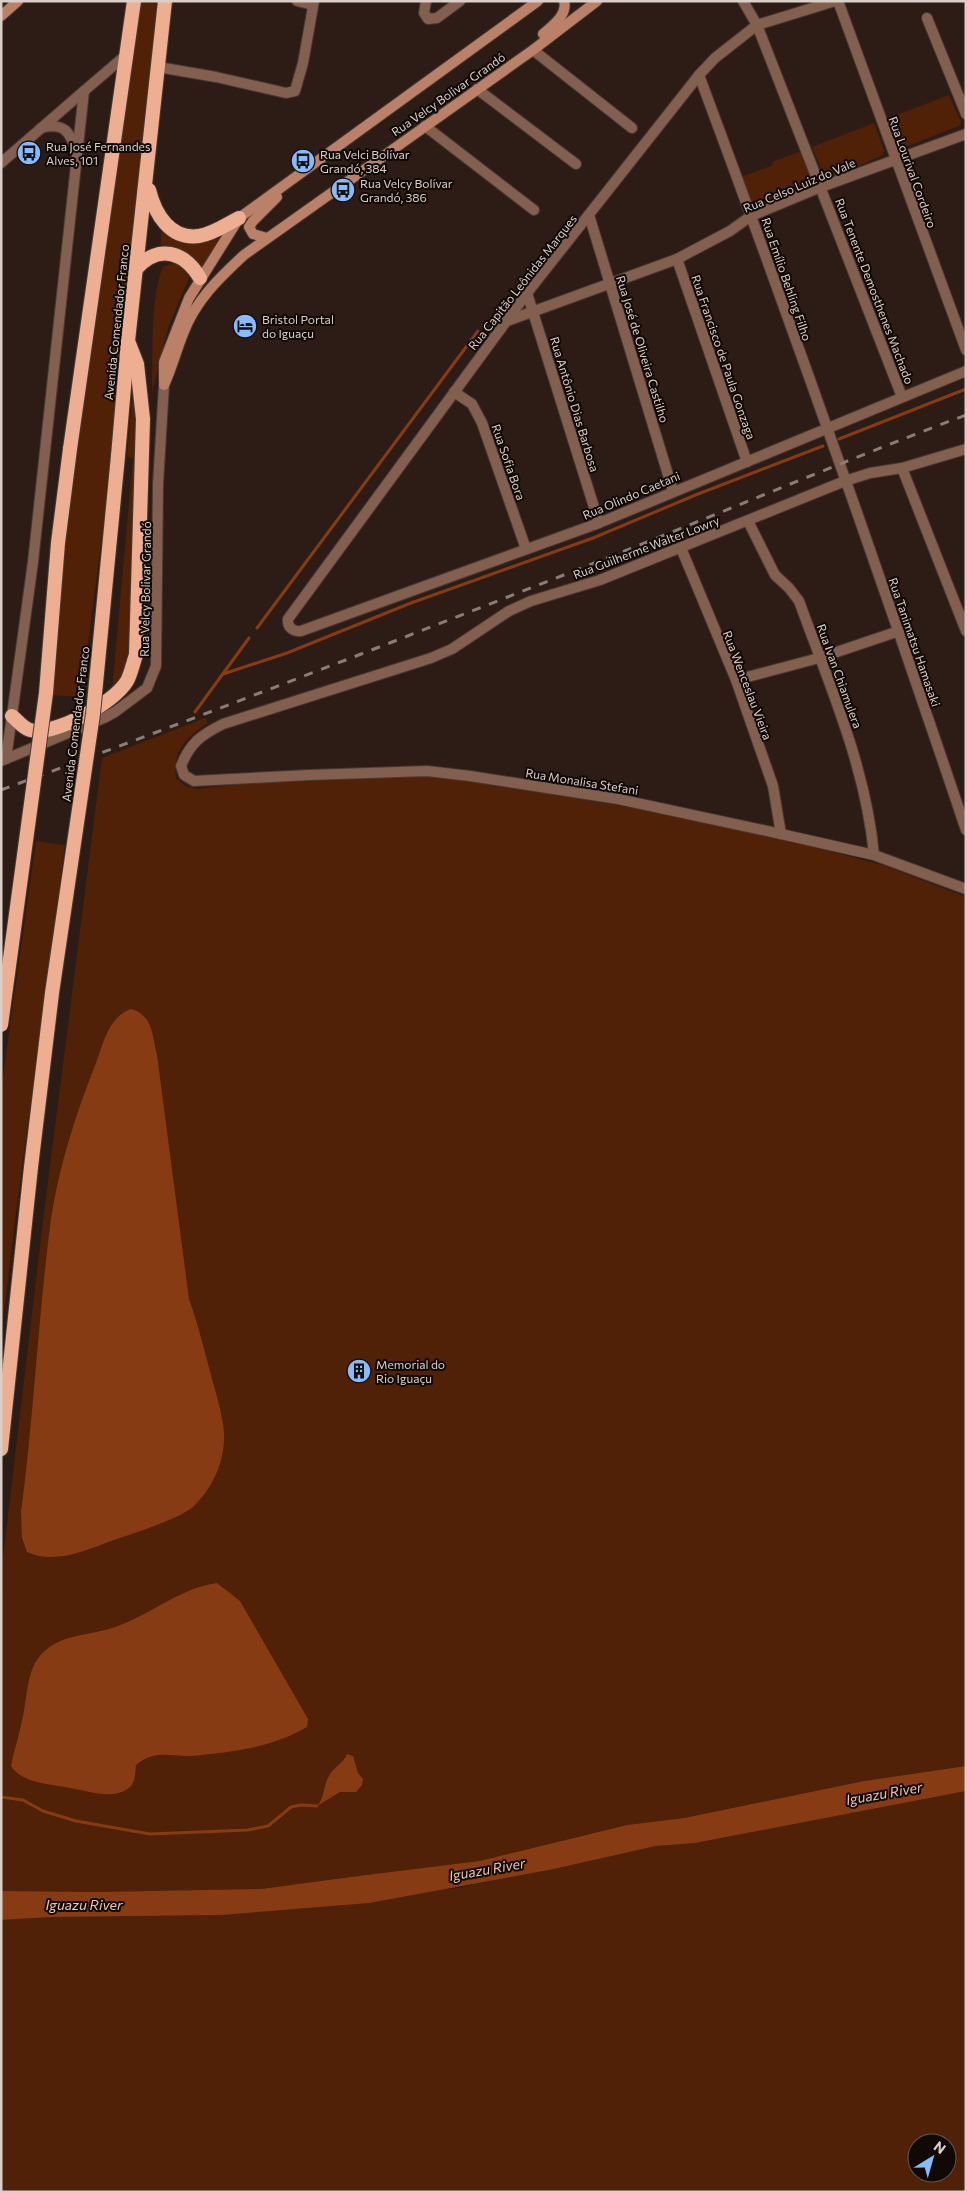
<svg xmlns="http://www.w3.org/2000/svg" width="967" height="2193" font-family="Commissioner,sans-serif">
  <rect width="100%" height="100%" fill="#2d1c15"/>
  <g fill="#502007" fill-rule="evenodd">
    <polygon points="139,1 157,1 113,453 81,697 53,695 64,544 75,452 133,59"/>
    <polygon points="949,95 961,122 959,126 905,147 900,147 889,118"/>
    <polygon points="874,123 884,150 883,155 832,178 825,177 812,147"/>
    <polygon points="802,151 812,176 807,187 757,207 753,205 741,177 773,165 772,162"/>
    <path d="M162,227L218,236L223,235L202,270C191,253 181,247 160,249Z"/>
    <path d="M174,263L185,267L189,278L168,328L152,393C153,360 150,295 163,267Z"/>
    <polygon points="136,396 138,418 129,674 112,691 133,459 127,457 132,398"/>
    <path d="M205,718L208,723C186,737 172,752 176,778L185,786L198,789L240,784L391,777L435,776L478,782L634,808L788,840L885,866L966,897V1766L864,1781L684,1818L627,1825L479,1861L358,1876L261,1889L96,1892L1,1891V1599C3,1588 2,1578 2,1566L43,1221L102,758Z"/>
    <polygon points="36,841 65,845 16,1212 1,1338 1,1090"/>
    <path d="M966,1791V2192H1V1920L52,1917L221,1915L458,1888L656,1846L695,1843ZM917,2143H947V2173H917Z"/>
  </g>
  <g fill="#873b12">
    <path d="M131,1009C153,1015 152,1035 157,1055L189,1299C198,1324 204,1349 211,1375C216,1394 223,1415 224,1434C225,1460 213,1488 194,1506C182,1518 132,1534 114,1540C87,1550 54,1565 27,1552L22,1538L21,1512C34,1415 38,1317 51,1219C59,1166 76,1113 96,1063C103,1044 109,1016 131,1009Z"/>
    <path d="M217,1583L240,1601L308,1719L307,1727C271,1748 232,1752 191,1756C169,1757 156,1749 136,1765C135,1773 136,1781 130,1787C113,1801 89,1791 70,1788C51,1784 23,1784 11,1766L13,1756C17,1743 20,1729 23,1716C27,1698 27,1672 39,1657C57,1634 87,1636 112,1628C148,1617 179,1588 217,1583Z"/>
    <path d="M347,1754L353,1756L358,1773L363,1779L362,1785L356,1792H340L317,1806C325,1797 323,1786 329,1776C333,1767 343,1764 347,1754Z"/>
    <polygon points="966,1766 966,1791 695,1843 656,1846 549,1870 369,1903 221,1915 52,1917 1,1920 1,1891 96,1892 261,1889 358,1876 479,1861 627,1825 684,1818 864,1781"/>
  </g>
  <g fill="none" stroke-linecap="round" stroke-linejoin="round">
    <g stroke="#873b12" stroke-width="3">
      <polyline points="839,439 966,389"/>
      <polyline points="257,628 478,331"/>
      <polyline points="223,674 287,653 411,603 593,538 698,494 823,446"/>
      <polyline points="195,712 249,638"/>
      <polyline points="1,1797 23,1800 43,1811 76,1821 150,1834 248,1830 268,1826 291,1807 301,1805 317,1806"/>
    </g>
    <g stroke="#493932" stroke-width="12">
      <g id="minor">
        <polyline points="297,1 313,5"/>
        <polyline points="426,1 424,13 428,19 437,18 460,1"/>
        <polyline points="743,1 757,25 902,397"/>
        <path d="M835,1L757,25L715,58L699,75L527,293L288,619C287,627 293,632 301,631L599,523L966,371"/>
        <polyline points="838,1 966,350"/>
        <polyline points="927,18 966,114"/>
        <polyline points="533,50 632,128"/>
        <polyline points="158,67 216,77 286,93 295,91 303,63 314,1"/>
        <path d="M699,75C792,325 881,577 966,830"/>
        <polyline points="477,89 576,164"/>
        <polyline points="425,126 534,210"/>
        <path d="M41,128C65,122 70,132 77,153"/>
        <polyline points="1,163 84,91"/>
        <polyline points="589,215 673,491"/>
        <polyline points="677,259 747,462"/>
        <polyline points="527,293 599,523"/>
        <polyline points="507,321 677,259 730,231 751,216 821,187 966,134"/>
        <polyline points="454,392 472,404 482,423 526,549"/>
        <path d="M966,449L902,468L870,473L845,481L600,580L531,601L509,611L452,649L431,658L223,724C201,735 190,743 181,766L184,775L194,781L309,775L427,771L470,776L618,799L781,834L874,855L966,889"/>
        <polyline points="902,468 966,631"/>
        <path d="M748,521L775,575L789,588L799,601C829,684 866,767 874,855"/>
        <polyline points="681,548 736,680 773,786 781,834"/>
        <polyline points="736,680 819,658 899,631"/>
      </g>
    </g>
    <g stroke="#493932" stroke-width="12">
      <g id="tertiary">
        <polyline points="6,759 33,562 84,91 126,55"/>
        <polyline points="1,761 104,718 115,712 147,688 156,666 158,484 164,385"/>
      </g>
    </g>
    <g stroke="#493932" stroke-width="12">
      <g id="secondary">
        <polyline points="1,16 18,1"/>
        <path d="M543,34C552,26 568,15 564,1"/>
        <polyline points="267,238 253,234 249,227 253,221 277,197"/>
        <polyline points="164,381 164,362 189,298 239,218 538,1"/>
        <path d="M164,385C172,368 176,351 183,334C195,301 219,278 244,255L533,50L597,1"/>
      </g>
    </g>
    <g stroke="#493932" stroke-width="16">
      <g id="trunk">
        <path d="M149,190C155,214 170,240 199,236C213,234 227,224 239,218"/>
        <path d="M136,269C158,244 184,251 200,278"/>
        <polyline points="70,449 134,1"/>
        <polyline points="118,456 128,341 165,1"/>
        <path d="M12,716C17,720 23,728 30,730C55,736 114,703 127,681C131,674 133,663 136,655L143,419L137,364L128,341"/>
        <polyline points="1,1449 31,1167"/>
      </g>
    </g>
    <use href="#minor" stroke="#825f4f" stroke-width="10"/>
    <use href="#tertiary" stroke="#825f4f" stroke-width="10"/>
    <use href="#secondary" stroke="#ba8168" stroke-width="10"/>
    <use href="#trunk" stroke="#edae92" stroke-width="14"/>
    <path stroke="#8a7c76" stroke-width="3" stroke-dasharray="9 9" stroke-linecap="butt" d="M1,790C197,718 391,643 584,567C712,517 838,463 966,415"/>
    <g stroke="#493932" stroke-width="16" stroke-linecap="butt">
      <g id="trunk-bridge">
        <polyline points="1,1025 46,693 58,543 70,449"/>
        <polyline points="31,1167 52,993 93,714 118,456"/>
      </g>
    </g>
    <use href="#trunk-bridge" stroke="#edae92" stroke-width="14"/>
  </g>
  <defs>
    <g id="bus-disc" transform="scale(1.25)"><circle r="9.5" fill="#87bbfb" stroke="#100906"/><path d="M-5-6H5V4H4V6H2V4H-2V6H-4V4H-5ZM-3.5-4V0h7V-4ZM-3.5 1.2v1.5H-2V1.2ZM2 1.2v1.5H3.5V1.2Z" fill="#111"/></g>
    <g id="hotel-disc" transform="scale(1.25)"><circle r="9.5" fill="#87bbfb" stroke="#100906"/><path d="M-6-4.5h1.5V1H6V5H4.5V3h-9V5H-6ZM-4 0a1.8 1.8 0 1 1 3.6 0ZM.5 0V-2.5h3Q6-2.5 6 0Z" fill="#111"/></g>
    <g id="building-disc" transform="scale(1.25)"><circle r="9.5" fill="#87bbfb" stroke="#100906"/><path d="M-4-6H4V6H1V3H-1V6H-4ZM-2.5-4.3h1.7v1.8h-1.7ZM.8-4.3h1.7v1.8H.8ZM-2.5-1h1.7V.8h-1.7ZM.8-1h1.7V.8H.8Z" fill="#111"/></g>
  </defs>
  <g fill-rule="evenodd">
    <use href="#bus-disc" x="29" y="153"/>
    <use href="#bus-disc" x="303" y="161"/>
    <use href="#bus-disc" x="343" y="190"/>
    <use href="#hotel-disc" x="245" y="326"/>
    <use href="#building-disc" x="359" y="1371"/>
  </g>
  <g text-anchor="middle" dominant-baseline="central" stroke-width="4" stroke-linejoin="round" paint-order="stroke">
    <g font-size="12" fill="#dbcfca" stroke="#100906">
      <text transform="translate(448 94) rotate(-35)">Rua Velcy Bolivar Grandó</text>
      <text transform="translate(913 172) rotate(70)">Rua Lourival Cordeiro</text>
      <text transform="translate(799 185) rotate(-23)">Rua Celso Luiz do Vale</text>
      <text transform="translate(787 279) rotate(71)">Rua Emílio Behling Filho</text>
      <text transform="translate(522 282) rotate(-52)">Rua Capitão Leônidas Marques</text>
      <text transform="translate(875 291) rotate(69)">Rua Tenente Demosthenes Machado</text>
      <text transform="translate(116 322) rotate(-84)">Avenida Comendador Franco</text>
      <text transform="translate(643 349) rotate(73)">Rua José de Oliveira Castilho</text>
      <text transform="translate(724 357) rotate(71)">Rua Francisco de Paula Gonzaga</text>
      <text transform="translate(575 404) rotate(73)">Rua Antônio Dias Barbosa</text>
      <text transform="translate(509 462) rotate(71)">Rua Sofia Bora</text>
      <text transform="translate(631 495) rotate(-23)">Rua Olindo Caetani</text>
      <text transform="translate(646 547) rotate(-21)">Rua Guilherme Walter Lowry</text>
      <text transform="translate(145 589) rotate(-89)">Rua Velcy Bolivar Grandó</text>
      <text transform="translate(915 642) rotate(71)">Rua Tanimatsu Hamasaki</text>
      <text transform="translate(840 676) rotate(70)">Rua Ivan Chiamulera</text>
      <text transform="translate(748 685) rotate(69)">Rua Wenceslau Vieira</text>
      <text transform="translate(75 724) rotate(-83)">Avenida Comendador Franco</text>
      <text transform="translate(582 781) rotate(9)">Rua Monalisa Stefani</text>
    </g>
    <g font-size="12" fill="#dbcfca" stroke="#100906" text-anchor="start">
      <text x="46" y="146">Rua José Fernandes<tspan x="46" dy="14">Alves, 101</tspan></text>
      <text x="320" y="154">Rua Velci Bolívar<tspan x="320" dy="14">Grandó, 384</tspan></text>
      <text x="360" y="183">Rua Velcy Bolívar<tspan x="360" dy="14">Grandó, 386</tspan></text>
      <text x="262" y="319">Bristol Portal<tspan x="262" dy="14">do Iguaçu</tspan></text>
      <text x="376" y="1364">Memorial do<tspan x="376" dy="14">Rio Iguaçu</tspan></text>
    </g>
    <g font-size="14" font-style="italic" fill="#f3c5b2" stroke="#100906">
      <text transform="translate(884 1793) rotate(-10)">Iguazu River</text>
      <text transform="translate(487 1869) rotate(-10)">Iguazu River</text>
      <text x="84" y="1904">Iguazu River</text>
    </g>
  </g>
  <rect width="967" height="2193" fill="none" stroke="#dbcfca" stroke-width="5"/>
  <g transform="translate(932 2158) rotate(37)"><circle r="24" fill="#100906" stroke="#615854"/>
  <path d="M0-4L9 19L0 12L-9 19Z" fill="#87bbfb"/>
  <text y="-8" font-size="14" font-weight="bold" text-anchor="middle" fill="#dbcfca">N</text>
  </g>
</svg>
